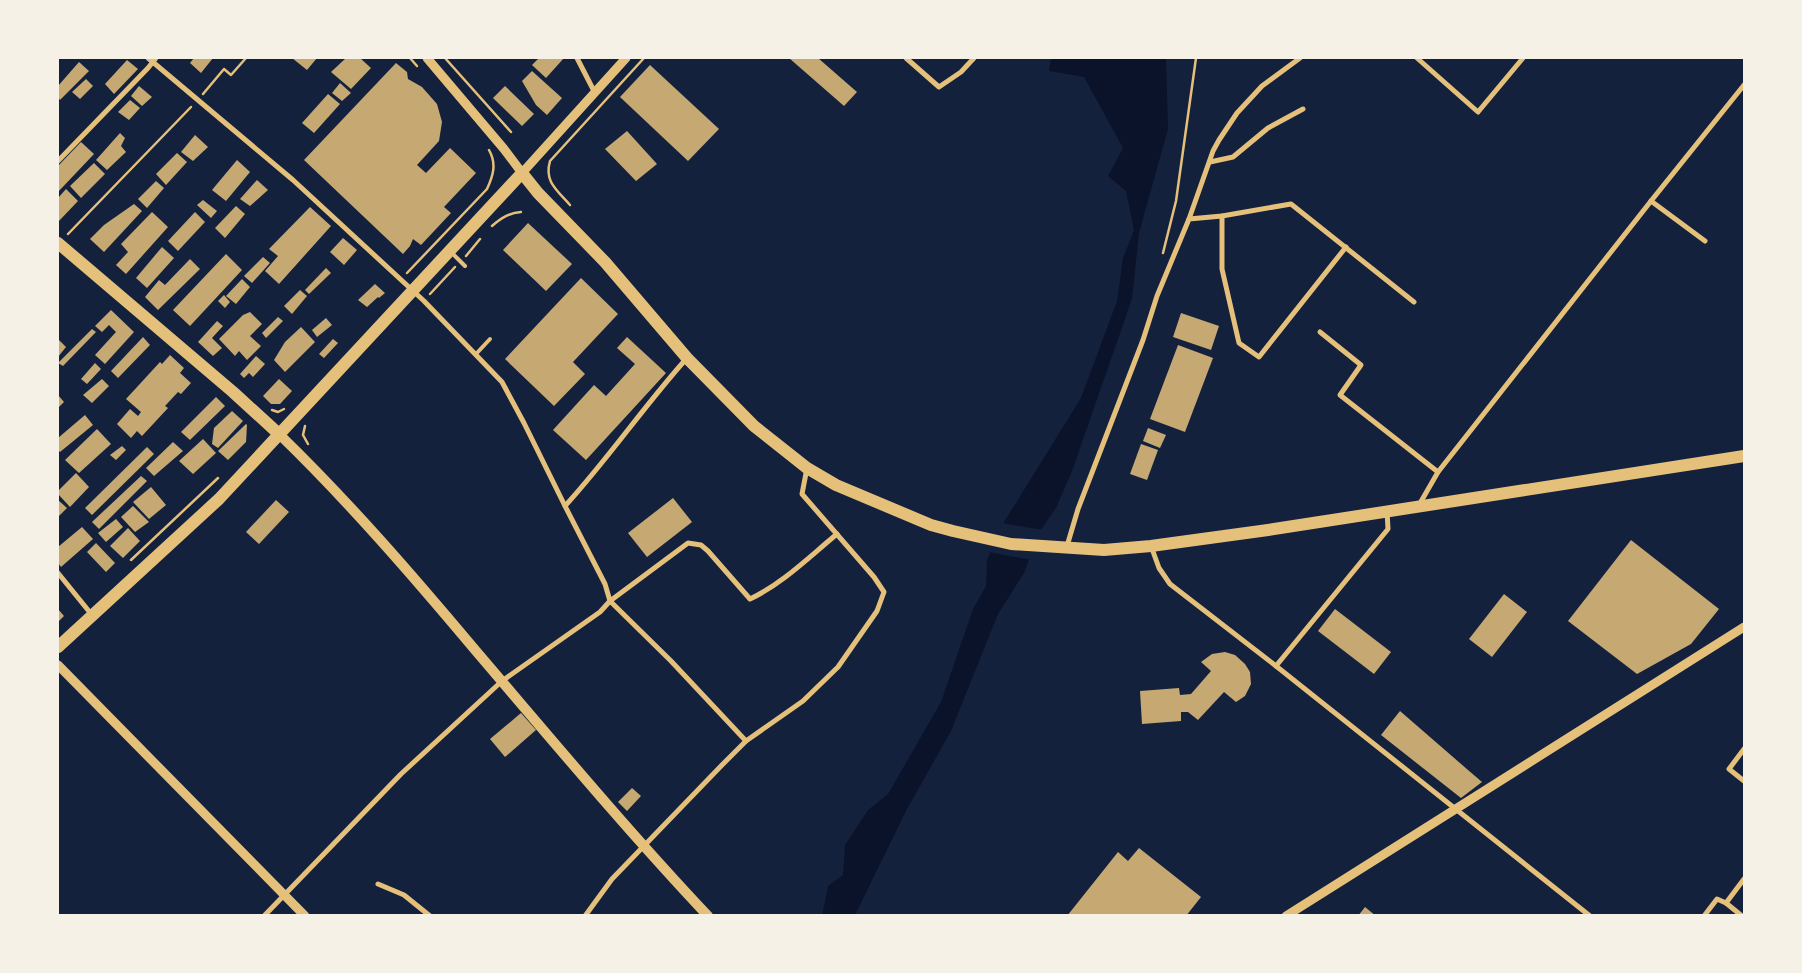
<svg xmlns="http://www.w3.org/2000/svg" width="1802" height="973" font-family="Inter,sans-serif">
  <rect width="100%" height="100%" fill="#14213d"/>
  <polygon fill="#0b132b" points="1051,58 1166,58 1168,129 1139,233 1132,299 1072,471 1056,508 1040,531 1024,573 998,614 951,731 907,809 855,915 822,916 828,886 843,875 845,845 868,810 888,794 941,702 973,609 986,586 987,560 1004,522 1081,398 1117,301 1123,258 1134,230 1126,191 1108,176 1123,148 1084,77 1049,71"/>
  <polygon fill="#14213d" points="1001,523 1044,530 1032,560 988,552"/>
  <g fill="#c6a872">
    <polygon points="194,58 196,59 213,58 201,73 190,63"/>
    <polygon points="292,58 317,58 307,70"/>
    <polygon points="346,58 360,58 371,68 351,89 331,72"/>
    <polygon points="539,58 564,58 546,78 532,65"/>
    <polygon points="789,58 818,58 857,92 844,106"/>
    <polygon points="127,60 138,69 114,94 105,84"/>
    <polygon points="79,62 89,71 60,100 58,97 58,86"/>
    <polygon points="396,63 407,72 408,79 422,87 437,104 442,122 439,141 417,165 426,173 450,148 476,173 444,207 451,213 421,245 413,239 410,246 403,254 304,160"/>
    <polygon points="650,65 719,129 688,161 620,97"/>
    <polygon points="532,71 562,98 547,115 536,105 522,81"/>
    <polygon points="86,79 93,86 80,99 72,92"/>
    <polygon points="340,83 351,93 342,101 332,93"/>
    <polygon points="139,86 152,97 142,106 131,96"/>
    <polygon points="505,86 534,114 522,126 493,98"/>
    <polygon points="328,94 340,104 314,133 302,123"/>
    <polygon points="130,100 140,108 129,120 118,112"/>
    <polygon points="627,131 657,164 636,181 605,149"/>
    <polygon points="120,133 125,138 121,146 126,152 107,170 96,160"/>
    <polygon points="195,135 208,147 193,161 181,152"/>
    <polygon points="81,142 94,154 58,192 58,166"/>
    <polygon points="177,153 187,162 166,185 156,174"/>
    <polygon points="237,160 250,172 226,201 212,190"/>
    <polygon points="94,163 105,174 81,198 70,186"/>
    <polygon points="257,180 268,190 250,206 240,199"/>
    <polygon points="156,181 164,188 147,208 138,199"/>
    <polygon points="66,189 78,201 58,222 58,198"/>
    <polygon points="203,200 217,211 211,218 197,205"/>
    <polygon points="134,204 142,211 104,252 90,239 104,225"/>
    <polygon points="236,206 245,214 225,238 215,228"/>
    <polygon points="310,207 331,226 279,284 265,271 278,256 269,249"/>
    <polygon points="152,212 168,227 126,274 116,265 128,252 121,244"/>
    <polygon points="195,212 205,222 178,251 168,241"/>
    <polygon points="528,223 572,264 546,291 503,250"/>
    <polygon points="343,238 357,250 344,265 330,252"/>
    <polygon points="162,247 174,258 147,288 136,278"/>
    <polygon points="226,254 242,270 190,326 173,310"/>
    <polygon points="263,257 270,263 252,283 244,276"/>
    <polygon points="190,259 200,269 158,310 145,297 159,280 165,285"/>
    <polygon points="326,268 331,273 309,294 305,290"/>
    <polygon points="581,278 618,314 573,362 585,374 554,406 505,359"/>
    <polygon points="242,279 250,287 236,304 226,296"/>
    <polygon points="375,284 385,293 379,298 378,297 367,307 358,300"/>
    <polygon points="300,290 307,296 292,314 284,306"/>
    <polygon points="224,295 230,302 225,308 218,301"/>
    <polygon points="111,310 134,332 105,364 95,355 116,332 109,325 102,332 95,326"/>
    <polygon points="250,312 262,324 250,336 261,346 247,360 239,351 235,356 219,339 243,315"/>
    <polygon points="1181,313 1219,326 1211,350 1173,337"/>
    <polygon points="278,317 283,321 266,338 262,333"/>
    <polygon points="326,318 332,325 317,337 312,330"/>
    <polygon points="217,321 223,326 212,338 222,348 213,356 198,342"/>
    <polygon points="301,327 315,342 285,372 274,360 285,342"/>
    <polygon points="92,329 96,332 63,366 58,363"/>
    <polygon points="143,337 150,345 118,378 111,371"/>
    <polygon points="627,337 666,373 586,460 553,430 594,385 606,396 635,364 617,348"/>
    <polygon points="58,339 66,347 58,357"/>
    <polygon points="333,339 338,343 324,358 319,354"/>
    <polygon points="1178,345 1213,358 1185,432 1150,419"/>
    <polygon points="170,355 184,368 180,373 191,383 181,394 178,392 165,406 168,408 142,436 137,431 131,438 117,424 130,409 138,416 141,412 126,399 160,362 162,364"/>
    <polygon points="256,356 265,364 253,377 249,373 244,378 240,374"/>
    <polygon points="95,363 101,369 87,384 81,379"/>
    <polygon points="102,379 109,386 92,403 83,395"/>
    <polygon points="279,379 292,391 280,404 271,404 263,396"/>
    <polygon points="58,395 64,402 58,408"/>
    <polygon points="216,397 225,406 190,440 181,432"/>
    <polygon points="232,411 243,421 218,448 212,444 214,428"/>
    <polygon points="85,415 93,425 60,452 58,450 58,438"/>
    <polygon points="246,424 247,425 246,442 228,460 218,451"/>
    <polygon points="1148,428 1166,435 1160,448 1143,441"/>
    <polygon points="97,429 111,444 79,473 65,460"/>
    <polygon points="203,439 216,453 193,474 179,461"/>
    <polygon points="173,442 183,451 154,476 146,468"/>
    <polygon points="1141,444 1158,450 1147,480 1130,474"/>
    <polygon points="122,446 126,450 116,460 110,455"/>
    <polygon points="147,447 154,454 92,515 85,508"/>
    <polygon points="76,473 89,487 70,507 58,494 58,491"/>
    <polygon points="141,476 147,481 99,529 92,522"/>
    <polygon points="151,487 166,505 149,519 133,502"/>
    <polygon points="673,498 692,522 647,557 628,533"/>
    <polygon points="58,500 67,508 58,517"/>
    <polygon points="276,500 289,512 259,544 246,532"/>
    <polygon points="133,506 149,522 135,532 121,517"/>
    <polygon points="116,519 123,527 106,542 98,533"/>
    <polygon points="82,527 93,539 61,567 58,563 58,547"/>
    <polygon points="128,528 140,541 123,558 110,546"/>
    <polygon points="1631,540 1719,609 1691,644 1637,674 1568,621"/>
    <polygon points="96,543 115,563 106,572 87,552"/>
    <polygon points="1504,594 1527,612 1492,657 1469,639"/>
    <polygon points="58,609 64,616 58,622"/>
    <polygon points="1335,609 1391,652 1374,674 1318,631"/>
    <polygon points="1225,652 1235,655 1245,664 1250,672 1251,684 1245,696 1236,702 1224,692 1198,720 1188,712 1181,712 1181,721 1142,724 1140,691 1179,688 1180,695 1191,694 1211,671 1201,662 1212,654"/>
    <polygon points="1400,711 1468,770 1482,782 1461,798 1381,735"/>
    <polygon points="521,713 536,730 505,757 490,739"/>
    <polygon points="632,788 641,796 627,811 618,802"/>
    <polygon points="1139,848 1201,897 1186,916 1067,916 1118,852 1128,861"/>
    <polygon points="1365,907 1376,916 1358,916"/>
  </g>
  <g fill="none" stroke-linecap="round" stroke-linejoin="round">
    <g stroke="#e5c07b" stroke-width="2.5">
      <polyline points="410,58 417,66"/>
      <polyline points="445,58 511,132"/>
      <polyline points="203,94 224,69 231,75 246,58"/>
      <path d="M570,205C557,190 544,182 550,161L644,58"/>
      <path d="M492,226C501,218 509,213 521,212"/>
      <polyline points="68,234 191,107"/>
      <polyline points="1163,253 1176,201 1196,58"/>
      <polyline points="466,256 480,239"/>
      <path d="M407,273L487,189C493,176 497,164 489,150"/>
      <polyline points="430,294 455,267"/>
      <polyline points="272,410 278,412 284,409"/>
      <polyline points="305,426 303,435 308,444"/>
      <polyline points="131,560 218,478"/>
    </g>
    <g stroke="#e5c07b" stroke-width="4">
      <polyline points="452,253 465,266"/>
      <polyline points="476,354 490,339"/>
    </g>
    <g stroke="#e5c07b" stroke-width="5">
      <polyline points="148,58 293,180 424,301 502,382 524,423 565,506 605,584 610,601 671,661 746,741"/>
      <polyline points="577,58 595,93"/>
      <polyline points="906,58 939,87 961,72 974,58"/>
      <polyline points="1417,58 1478,112 1523,58"/>
      <polyline points="58,161 148,68 156,58"/>
      <polyline points="1210,162 1233,157 1268,128 1303,109"/>
      <polyline points="1651,201 1705,241"/>
      <polyline points="1222,216 1222,269 1239,343 1259,357 1346,247"/>
      <polyline points="1189,219 1213,151 1219,140 1237,113 1262,86 1300,58"/>
      <polyline points="1320,332 1361,365 1340,395 1438,472"/>
      <polyline points="1419,505 1438,472 1651,201 1744,85"/>
      <path d="M565,506C608,459 644,406 687,358"/>
      <polyline points="1067,546 1078,509 1143,340 1157,296 1189,219 1222,216 1291,204 1414,302"/>
      <polyline points="1151,546 1159,568 1170,584 1276,666 1590,916"/>
      <polyline points="58,573 92,615"/>
      <polyline points="1276,666 1388,529 1387,511"/>
      <polyline points="1744,749 1729,769 1744,781"/>
      <polyline points="378,884 404,895 430,916"/>
      <polyline points="1726,903 1742,916"/>
      <path d="M264,916L401,774L502,681L600,612L610,601L688,543L701,545L708,551L750,599C782,584 809,557 837,534"/>
      <polyline points="585,916 612,879 722,765 746,741 803,701 838,667 877,611 884,592 874,577 802,494 807,468"/>
      <polyline points="1704,916 1717,899 1726,903 1744,879"/>
    </g>
    <g stroke="#e5c07b" stroke-width="9">
      <polyline points="427,58 504,149 522,173 626,58"/>
      <polyline points="58,665 305,916"/>
      <polyline points="1286,916 1744,627"/>
    </g>
    <path stroke="#e5c07b" stroke-width="10" d="M280,435C350,503 413,576 476,651C552,740 627,830 708,916"/>
    <g stroke="#e5c07b" stroke-width="12">
      <polyline points="58,243 233,392 280,435"/>
      <polyline points="58,647 219,499 522,173 538,193 605,262 687,358 754,426 807,468 836,485 931,525 953,531 1011,544 1104,550 1151,546 1268,530 1744,456"/>
    </g>
  </g>
  <rect width="1802" height="973" fill="none" stroke="#f6f1e7" stroke-width="118"/>
</svg>
